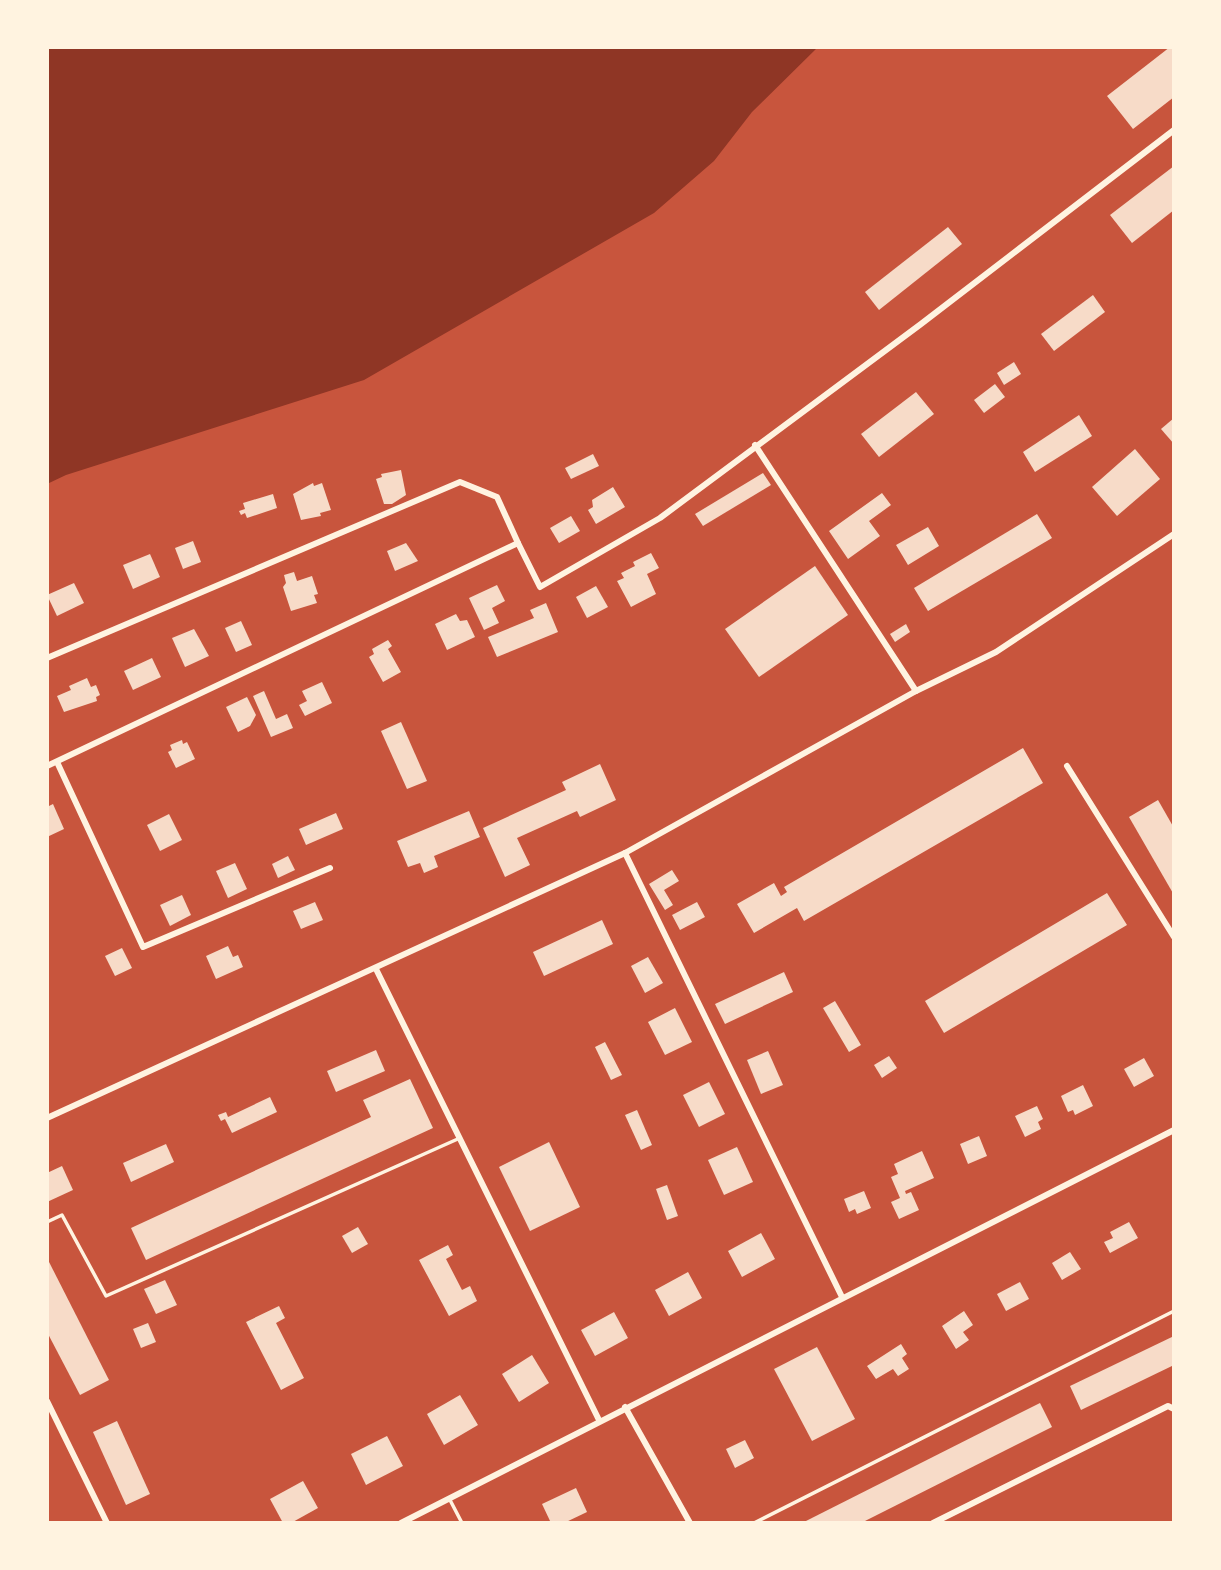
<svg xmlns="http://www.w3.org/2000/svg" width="1221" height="1570" font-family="Overpass,sans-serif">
  <rect width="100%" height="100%" fill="#c8553d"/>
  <polygon fill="#8f3625" points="47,47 818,47 752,112 714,161 654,213 364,380 66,475 47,484"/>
  <g fill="#f7dbc8">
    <polygon points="1170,47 1174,47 1174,97 1133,129 1107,96"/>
    <polygon points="1174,166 1174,210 1132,243 1110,215"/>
    <polygon points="948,227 962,244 879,310 865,292"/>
    <polygon points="1093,295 1105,312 1054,351 1041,334"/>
    <polygon points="1014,362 1021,374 1004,385 997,373"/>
    <polygon points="995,384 1005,397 984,413 974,400"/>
    <polygon points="916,392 934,414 879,457 861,434"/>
    <polygon points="1079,415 1092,436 1035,472 1023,452"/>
    <polygon points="1174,418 1174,444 1161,429"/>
    <polygon points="1135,449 1160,479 1117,516 1092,487"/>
    <polygon points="593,454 599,466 571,479 565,468"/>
    <polygon points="401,470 406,495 392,504 384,504 376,479 382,477 381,474"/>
    <polygon points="763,473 771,485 703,526 695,514"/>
    <polygon points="313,483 314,486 322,483 331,510 320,513 321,516 301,520 293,494"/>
    <polygon points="613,487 625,507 596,524 588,510 593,507 592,500"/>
    <polygon points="882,493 891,505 869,521 880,536 848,559 829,531"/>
    <polygon points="273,494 277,508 247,518 245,513 241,515 239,511 245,509 243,503"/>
    <polygon points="1037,514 1052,538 928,611 914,588"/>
    <polygon points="571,516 580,531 559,543 550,528"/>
    <polygon points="928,527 939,546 908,565 896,545"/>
    <polygon points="193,541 201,562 183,569 175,548"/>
    <polygon points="406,543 418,561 395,571 387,551"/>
    <polygon points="651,553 659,568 647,574 656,594 631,607 617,581 624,578 621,573 635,566 633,562"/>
    <polygon points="150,554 160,577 133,589 123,565"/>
    <polygon points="815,566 848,615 759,677 725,629"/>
    <polygon points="294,572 297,581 312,576 318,594 314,595 317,603 291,611 283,587 286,583 284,575"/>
    <polygon points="74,583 84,603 57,616 47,595"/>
    <polygon points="497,585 505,601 492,608 499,623 484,630 469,598"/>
    <polygon points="596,586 608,607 587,618 576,597"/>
    <polygon points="546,603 558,632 497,657 488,637 534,618 530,610"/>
    <polygon points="456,614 460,621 467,620 475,637 447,650 435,624"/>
    <polygon points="241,621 252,645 236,652 225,628"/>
    <polygon points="906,624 910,632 895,642 890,634"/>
    <polygon points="194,629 209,656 185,667 172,638"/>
    <polygon points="388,640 392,646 388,649 401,672 383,682 369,657 374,654 372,649"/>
    <polygon points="152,658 161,677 133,690 124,671"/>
    <polygon points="87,678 91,687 96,685 100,695 96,697 97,701 64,712 57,696 71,690 69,686"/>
    <polygon points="322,682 332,703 305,716 299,705 307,701 302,691"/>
    <polygon points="264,691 276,719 287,714 293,728 271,737 253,696"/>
    <polygon points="247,697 256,715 250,726 238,732 226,707"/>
    <polygon points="401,722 427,781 407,789 381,731"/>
    <polygon points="182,740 183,744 187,742 195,759 176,768 168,752 172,750 170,745"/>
    <polygon points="1023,748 1043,783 804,921 797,908 754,933 737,904 774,883 781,896 787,892 784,887"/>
    <polygon points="600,764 616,800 580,817 577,811 517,838 530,865 505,877 483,828 566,790 562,782"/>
    <polygon points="1158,800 1174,828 1174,895 1129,817"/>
    <polygon points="53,804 64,829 47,837 47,807"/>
    <polygon points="469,811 480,837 434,856 438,867 424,873 420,863 408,867 397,841"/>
    <polygon points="336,813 343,829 306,845 299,829"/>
    <polygon points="169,814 182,840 160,851 147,825"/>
    <polygon points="288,856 295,870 278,878 272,864"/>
    <polygon points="235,863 247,889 228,898 216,871"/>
    <polygon points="672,870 679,881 664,890 673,905 665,910 649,884"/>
    <polygon points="1107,893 1127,925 944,1033 925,1001"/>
    <polygon points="182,895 191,915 170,926 160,905"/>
    <polygon points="315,902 323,920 301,929 293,911"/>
    <polygon points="697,902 705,917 680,930 672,915"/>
    <polygon points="602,920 613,944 544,976 533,952"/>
    <polygon points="228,946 233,957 238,955 243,967 216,979 206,956"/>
    <polygon points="122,948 132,968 115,976 105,956"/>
    <polygon points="648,957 663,983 645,993 631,966"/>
    <polygon points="784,972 793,992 725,1024 715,1004"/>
    <polygon points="835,1001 861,1045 849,1052 823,1008"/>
    <polygon points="675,1008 692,1042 665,1055 648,1022"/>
    <polygon points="605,1042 622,1075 611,1080 595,1047"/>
    <polygon points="376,1050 385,1071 336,1092 327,1071"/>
    <polygon points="768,1051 783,1085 761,1094 747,1060"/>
    <polygon points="889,1056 897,1068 882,1078 874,1065"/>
    <polygon points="1144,1058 1154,1076 1134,1087 1124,1069"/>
    <polygon points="410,1079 433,1128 146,1260 131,1228 371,1117 363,1100"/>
    <polygon points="709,1082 725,1114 699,1127 683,1095"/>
    <polygon points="1083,1085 1093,1106 1075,1115 1073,1110 1068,1112 1061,1096"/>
    <polygon points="270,1097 277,1112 232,1133 225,1119 221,1121 218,1115 226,1112 228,1117"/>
    <polygon points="1037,1106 1043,1119 1038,1122 1041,1129 1025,1137 1015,1116"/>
    <polygon points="637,1110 652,1145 641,1150 625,1115"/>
    <polygon points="979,1136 987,1156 968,1164 960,1144"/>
    <polygon points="549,1142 580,1207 530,1231 499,1167"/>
    <polygon points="166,1144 174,1162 131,1182 123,1163"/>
    <polygon points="737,1147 753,1182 724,1195 708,1160"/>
    <polygon points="922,1151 934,1178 905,1191 906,1194 911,1192 919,1210 899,1219 891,1202 900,1198 891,1177 898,1174 894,1164"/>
    <polygon points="62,1166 73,1190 47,1202 47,1173"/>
    <polygon points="667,1185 678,1216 667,1220 656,1189"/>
    <polygon points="864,1191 871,1208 857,1214 855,1209 849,1212 844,1199"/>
    <polygon points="1129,1222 1138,1238 1110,1253 1104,1242 1113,1238 1110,1232"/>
    <polygon points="358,1227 368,1244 352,1253 342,1236"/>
    <polygon points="761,1233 775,1259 742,1277 728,1251"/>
    <polygon points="448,1245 453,1255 446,1259 462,1290 470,1286 477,1301 449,1316 419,1260"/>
    <polygon points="1070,1252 1081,1269 1062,1280 1052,1263"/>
    <polygon points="47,1258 109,1380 80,1395 47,1332"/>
    <polygon points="688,1272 702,1298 669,1316 655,1290"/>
    <polygon points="165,1280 177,1305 156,1314 144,1289"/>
    <polygon points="1020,1282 1029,1299 1006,1311 997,1294"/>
    <polygon points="279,1306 285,1318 276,1323 304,1378 281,1390 246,1322"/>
    <polygon points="964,1311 973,1325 963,1332 969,1340 956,1349 942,1326"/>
    <polygon points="614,1312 628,1338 595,1356 581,1330"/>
    <polygon points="148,1323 156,1342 141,1348 133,1329"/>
    <polygon points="1174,1336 1174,1365 1081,1410 1070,1386"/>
    <polygon points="901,1344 907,1354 902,1358 909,1369 898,1376 893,1369 876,1379 867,1366"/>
    <polygon points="817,1347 855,1419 812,1441 774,1369"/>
    <polygon points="532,1355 549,1383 519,1402 502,1374"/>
    <polygon points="460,1395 478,1425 444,1445 427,1414"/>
    <polygon points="1040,1403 1052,1427 861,1523 802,1523"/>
    <polygon points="117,1421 150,1494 126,1505 93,1432"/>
    <polygon points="387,1436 403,1466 366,1485 351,1454"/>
    <polygon points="745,1440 754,1458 735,1468 726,1449"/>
    <polygon points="303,1481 318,1508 291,1523 283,1523 270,1499"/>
    <polygon points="576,1488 587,1512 564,1523 551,1523 542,1504"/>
  </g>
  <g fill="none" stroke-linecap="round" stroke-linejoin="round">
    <g stroke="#fff3e0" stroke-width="3.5">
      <polyline points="47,1222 62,1215 106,1296 460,1138"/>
      <polyline points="450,1500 462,1523"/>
      <polyline points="754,1523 1174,1311"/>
    </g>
    <g stroke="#fff3e0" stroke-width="6">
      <polyline points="755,445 916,691"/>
      <polyline points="47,658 460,482 497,497 518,543"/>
      <polyline points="57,762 143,947 330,868"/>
      <polyline points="47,766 518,543 540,587 660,518 921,324 1174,130"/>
      <polyline points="1067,766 1174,937"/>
      <polyline points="625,853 842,1297"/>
      <polyline points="376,969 599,1420"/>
      <polyline points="47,1118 625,853 916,691 996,652 1174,534"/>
      <polyline points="47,1401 107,1523"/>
      <polyline points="625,1407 690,1523"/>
      <polyline points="401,1523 1174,1130"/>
      <polyline points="933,1523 1168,1406 1174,1409"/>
    </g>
  </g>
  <rect width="1221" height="1570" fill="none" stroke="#fff3e0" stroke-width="98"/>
</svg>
